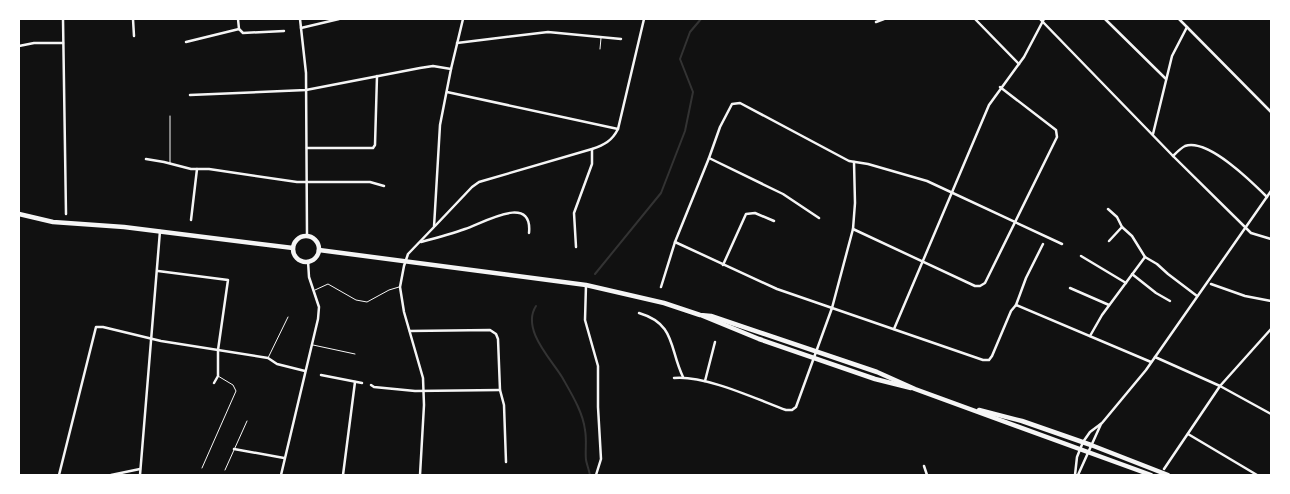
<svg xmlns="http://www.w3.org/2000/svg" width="1290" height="494" font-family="Cabin,sans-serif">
  <rect width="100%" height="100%" fill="#111"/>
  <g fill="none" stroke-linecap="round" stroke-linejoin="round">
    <g stroke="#333" stroke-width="2">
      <polyline points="595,274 661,193 685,131 693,92 680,59 690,32 701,19"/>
      <path d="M536,306C521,329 551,359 562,377C571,393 583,412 585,430C587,440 585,450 586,460C587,465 589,470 590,475"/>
    </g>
    <g stroke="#f5f5f5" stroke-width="1">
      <polyline points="600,49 601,38"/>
      <polyline points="170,163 170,116"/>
      <polyline points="315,290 328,284 356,300 367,302 389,290 399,287"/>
      <polyline points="313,345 355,354"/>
      <polyline points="268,358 288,317"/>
      <polyline points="202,468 236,391 233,385 218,376"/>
      <polyline points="225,470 247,421"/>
    </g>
    <g stroke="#f5f5f5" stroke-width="2.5">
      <polyline points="63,19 66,214"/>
      <polyline points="133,19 134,36"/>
      <polyline points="238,19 239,29 243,33 284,31"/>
      <polyline points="300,19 306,73 307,236"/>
      <polyline points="975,19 1019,64"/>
      <polyline points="1040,19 1173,156 1246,228 1251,233 1271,239"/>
      <polyline points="1105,19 1166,79"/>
      <polyline points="1179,19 1271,112"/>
      <polyline points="876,22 884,19"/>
      <polyline points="301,28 339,19"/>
      <polyline points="186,42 239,29"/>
      <polyline points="457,43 548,32 621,39"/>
      <polyline points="19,46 34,43 63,43"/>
      <polyline points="451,69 463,19"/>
      <polyline points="447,92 618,129"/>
      <polyline points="190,95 306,90 420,68 433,66 451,69 440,125 434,227 408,254 404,266 400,287 404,312 423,378 424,405 420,475"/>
      <polyline points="1153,134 1172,56 1187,27"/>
      <polyline points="307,148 373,148 375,145 377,76"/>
      <path d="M1173,156C1176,153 1181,148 1185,146C1208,138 1252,182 1267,197"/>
      <polyline points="709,158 783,194 819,218"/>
      <polyline points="146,159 164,162 191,169 209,169 297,182 370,182 384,186"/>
      <polyline points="1108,209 1117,217 1122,227 1132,236 1145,257"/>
      <polyline points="191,220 197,169"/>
      <path d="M435,226L472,187L479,182L592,149C604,145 612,141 618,129L644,19"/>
      <polyline points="853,229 975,286 980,286 985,283 1057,137 1056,130 1000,87"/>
      <polyline points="1109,241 1122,227"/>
      <path d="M421,242C436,238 451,234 465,229C483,223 533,193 529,233"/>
      <polyline points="675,242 777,289 983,360 989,360 992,356 1011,311 1016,305 1151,362"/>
      <polyline points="576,247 574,213 592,164 592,149"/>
      <polyline points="1081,256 1126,283"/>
      <polyline points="723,265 746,214 755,213 774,221"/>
      <polyline points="158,271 228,280 218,350 218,376 214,383"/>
      <polyline points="1132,274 1156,293 1170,301"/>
      <polyline points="1211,284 1245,296 1271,301"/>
      <polyline points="586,285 585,320 598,366 598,407 601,459 596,475"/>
      <polyline points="661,287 675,242 709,158 720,127 732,104 740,103 849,161 868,164 927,181 1062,244"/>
      <polyline points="1070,288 1109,305"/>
      <polyline points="1016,305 1026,278 1043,244"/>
      <path d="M639,313C676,324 669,348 683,377"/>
      <polyline points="894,329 989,105 1024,57 1044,19"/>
      <polyline points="410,331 490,330 496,334 498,339 500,390 504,405 506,462"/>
      <polyline points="1090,336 1102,315 1145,257 1157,264 1168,274 1197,296"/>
      <polyline points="1155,357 1220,386 1271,414"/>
      <polyline points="321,375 362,383"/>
      <path d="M674,378C705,375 756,399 786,410H792L796,407L832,308L853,229L855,203L854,162"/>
      <polyline points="705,381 715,342"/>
      <polyline points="371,385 374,387 415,391 500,390"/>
      <polyline points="1188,434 1257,475"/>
      <polyline points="234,449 284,458"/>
      <polyline points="924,466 927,475"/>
      <polyline points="1164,469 1220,386 1271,329"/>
      <polyline points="59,475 96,327 103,327 161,341 268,358 277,364 305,371"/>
      <polyline points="111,475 140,469"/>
      <polyline points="140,475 160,231"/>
      <polyline points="281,475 318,319 319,307 309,277 308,261"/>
      <polyline points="343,475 355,382"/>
      <polyline points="1075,475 1077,457 1083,442 1090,432 1102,423 1146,370 1271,191"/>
      <polyline points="1078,475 1101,424"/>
    </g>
    <g stroke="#f5f5f5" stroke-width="4.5">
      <polyline points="19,214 53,222 124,227 293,248"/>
      <circle cx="306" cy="249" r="13"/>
      <polyline points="319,250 586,285 664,303 700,315 711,316 877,372 915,389 1151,475"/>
      <polyline points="703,316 759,339 875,379 911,388"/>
      <polyline points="979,410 1022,421 1091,445 1168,475"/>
    </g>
  </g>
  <rect width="1290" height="494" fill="none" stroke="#ffffff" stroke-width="40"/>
</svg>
